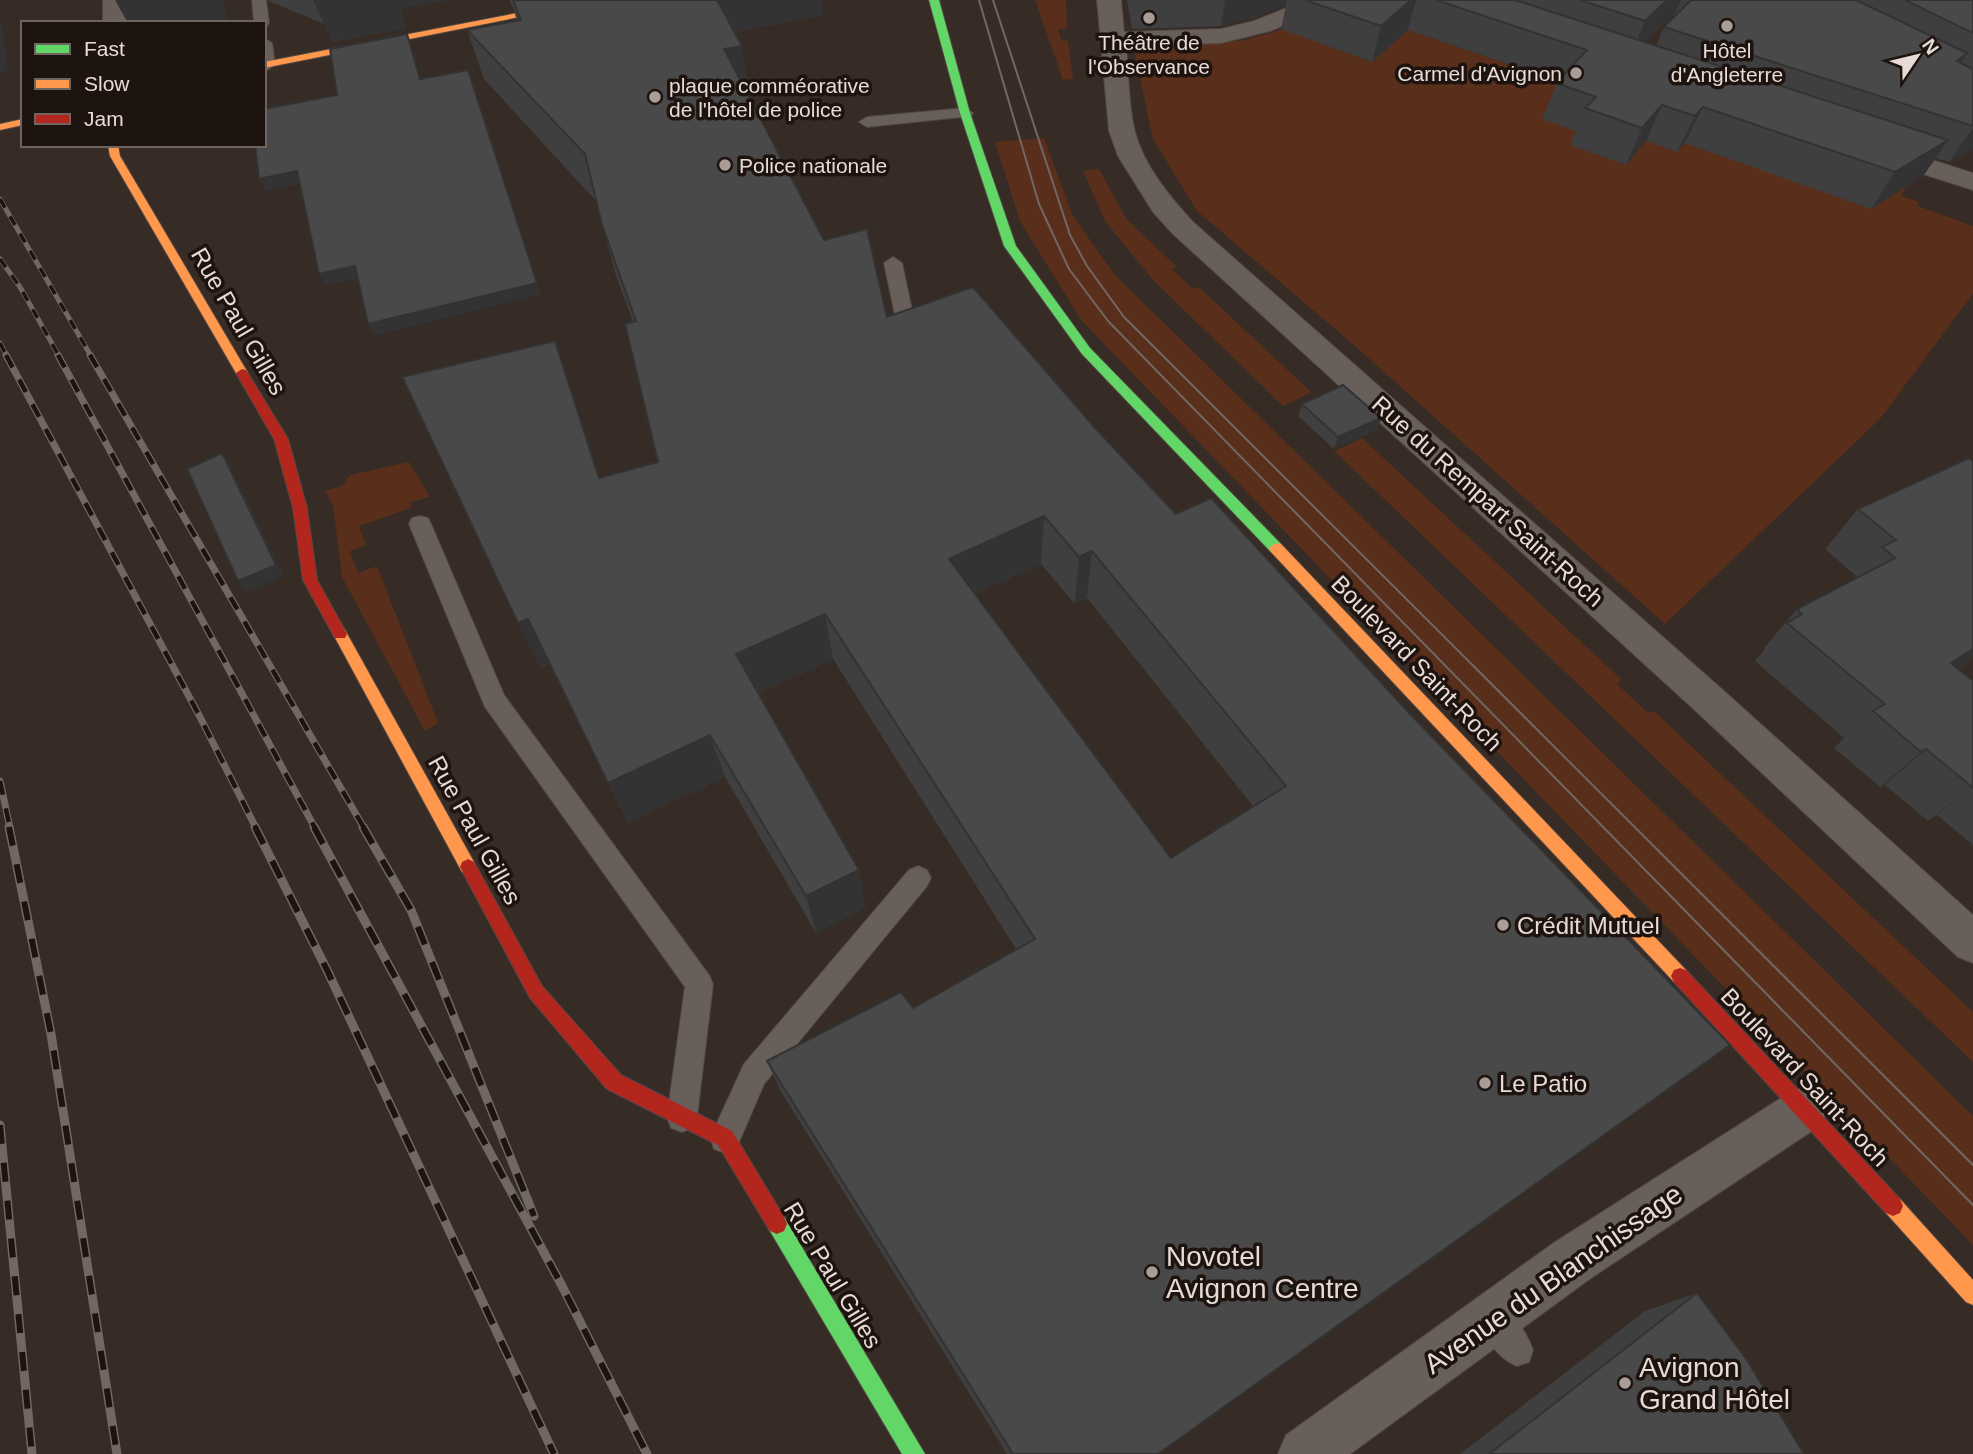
<svg xmlns="http://www.w3.org/2000/svg" width="1973" height="1454" font-family="Helvetica,sans-serif">
  <rect width="100%" height="100%" fill="#362b25"/>
  <g fill="#592f1b">
    <polygon points="1035,0 1066,0 1067,29 1058,29 1061,40 1068,41 1073,79 1063,80"/>
    <polygon points="1283,29 1371,62 1408,30 1573,86 1581,133 1626,164 1646,141 1688,139 1913,175 1901,196 1919,202 1918,206 1973,226 1973,294 1880,419 1665,624 1355,346 1197,211 1153,139 1133,45 1206,44 1245,40"/>
    <polygon points="1044,138 1072,214 1114,274 1973,1116 1973,1245 1081,320 1020,221 995,142"/>
    <polygon points="1099,169 1127,220 1176,266 1172,269 1193,289 1199,287 1311,392 1283,406 1153,280 1105,221 1083,171"/>
    <polygon points="1362,438 1621,679 1617,684 1648,713 1654,711 1973,1012 1973,1062 1334,451"/>
    <polygon points="409,462 430,497 411,502 411,508 359,526 366,545 350,551 358,573 377,566 438,723 425,731 342,577 333,505 325,491 342,486 350,475"/>
  </g>
  <g fill="none" stroke-linecap="round" stroke-linejoin="round">
    <g stroke="#514743" stroke-width="2">
      <g id="lane">
        <polygon points="252,0 266,0 269,23 267,26 264,27 264,23 254,23"/>
        <polygon points="264,38 272,43 275,65 267,70 264,69"/>
        <polygon points="965,108 973,113 971,116 867,127 859,122 867,117"/>
        <polygon points="893,257 902,263 913,315 911,319 897,319 895,315 884,263"/>
        <polygon points="420,516 428,518 431,524 504,695 709,975 713,984 697,1117 693,1128 682,1132 671,1128 667,1117 685,987 485,707 409,524 412,518"/>
        <polygon points="918,866 927,870 931,878 927,886 764,1084 736,1149 725,1153 714,1149 710,1138 744,1064 909,870"/>
        <path d="M1493,1302C1512,1310 1526,1331 1533,1350L1529,1362L1517,1366C1498,1359 1484,1337 1477,1318L1482,1307Z"/>
      </g>
    </g>
    <g stroke="#514743" stroke-width="2">
      <g id="street">
        <rect x="103" y="0" width="24" height="23"/>
        <path d="M1097,0H1121L1124,32L1221,29L1254,21L1306,0H1338L1334,5L1270,31L1221,43L1126,46C1129,74 1128,105 1135,132C1144,166 1170,197 1193,222L1724,691L1973,915V963L1958,957L1698,713L1173,234L1153,212L1118,156L1109,131Z"/>
        <polygon points="1879,143 1973,173 1973,190 1870,157 1866,151 1870,145"/>
        <polygon points="1805,1086 1821,1093 1828,1109 1821,1125 1591,1278 1350,1454 1278,1454 1286,1435 1555,1242 1789,1093"/>
      </g>
    </g>
    <g stroke="#514743" stroke-width="2">
      <g id="fast">
        <polygon points="929,0 939,0 970,113 1016,246 1090,348 1281,544 1283,548 1281,552 1271,552 1082,354 1004,246 960,113"/>
        <polygon points="777,1214 784,1217 925,1454 902,1454 770,1231 767,1224 770,1217"/>
      </g>
    </g>
    <g stroke="#514743" stroke-width="2">
      <g id="slow">
        <polygon points="585,0 605,0 264,68 264,62"/>
        <polygon points="23,119 23,125 0,130 0,124"/>
        <polygon points="108,145 118,145 120,156 248,373 246,376 242,377 236,373 110,156"/>
        <polygon points="1276,543 1281,544 1686,970 1689,976 1686,982 1680,984 1674,982 1271,552 1269,548"/>
        <polygon points="340,628 345,630 474,862 476,867 474,872 468,875 462,872 333,634"/>
        <polygon points="1893,1196 1900,1199 1973,1280 1973,1305 1966,1302 1886,1213 1883,1206 1886,1199"/>
      </g>
    </g>
    <g stroke="#514743" stroke-width="2">
      <g id="jam">
        <polygon points="242,369 246,370 288,439 307,508 317,580 347,634 345,638 335,638 303,580 293,508 274,439 236,373"/>
        <polygon points="468,859 474,862 542,986 621,1075 732,1131 784,1217 787,1224 784,1231 777,1234 770,1231 718,1145 607,1089 530,998 460,867 462,862"/>
        <polygon points="1680,968 1686,970 1900,1199 1903,1206 1900,1213 1893,1216 1886,1213 1674,982 1671,976 1674,970"/>
      </g>
    </g>
    <use href="#lane" fill="#685e5a" fill-rule="evenodd"/>
    <use href="#street" fill="#685e5a" fill-rule="evenodd"/>
    <use href="#fast" fill="#63d668" fill-rule="evenodd"/>
    <use href="#slow" fill="#ff974d" fill-rule="evenodd"/>
    <use href="#jam" fill="#b3261e" fill-rule="evenodd"/>
    <g stroke="#716865" stroke-width="2">
      <polyline points="979,0 1039,204 1069,269 1108,321 1973,1205"/>
      <polyline points="993,0 1070,235 1087,266 1124,317 1973,1165"/>
    </g>
    <g stroke="#716865" stroke-width="5">
      <g id="rail-far2">
        <polyline points="0,199 91,356"/>
        <polyline points="0,259 20,287 59,356"/>
        <polyline points="0,343 7,356"/>
      </g>
    </g>
    <g stroke="#716865" stroke-width="7">
      <g id="rail-far1">
        <polyline points="6,355 200,717 256,828"/>
        <polyline points="58,355 315,828"/>
        <polyline points="90,355 364,828"/>
        <polyline points="0,781 10,828"/>
      </g>
    </g>
    <g stroke="#716865" stroke-width="9">
      <g id="rail">
        <polyline points="9,827 51,1034 117,1454"/>
        <polyline points="255,827 327,970 554,1454"/>
        <polyline points="314,827 561,1284 647,1454"/>
        <polyline points="363,827 411,910 534,1216"/>
        <polyline points="0,1125 32,1454"/>
      </g>
    </g>
    <use href="#rail-far2" stroke="#1d130f" stroke-width="3.5" stroke-dasharray="10" stroke-linecap="butt"/>
    <use href="#rail-far1" stroke="#1d130f" stroke-width="4.5" stroke-dasharray="14" stroke-linecap="butt"/>
    <use href="#rail" stroke="#1d130f" stroke-width="6" stroke-dasharray="19" stroke-linecap="butt"/>
  </g>
  <g fill="#3e3f3e" fill-rule="evenodd">
    <polygon points="268,0 449,0 401,8 406,28 332,42 324,24 269,1"/>
    <path d="M509,0H822L823,15L735,32L750,95L748,96L824,240L887,317L1096,429L1176,514L1411,715L1158,1454H1007L780,1090L767,1061L913,1008L1016,949L833,659L759,694L866,907L816,933L725,777L628,823L550,664L541,668L518,623L572,391L600,478L658,462L633,322L616,276L596,201L484,79L467,30L517,21L513,7H512ZM1041,564L1075,604L1087,598L1253,806L1171,858L975,594Z"/>
    <path d="M1127,0H1973V150L1949,162L1936,158L1923,176L1871,209L1685,143L1677,152L1646,141L1626,165L1570,145L1576,131L1542,119L1558,81L1408,30L1372,62L1281,29L1286,5L1253,18L1221,26L1132,29ZM1669,22L1664,27L1656,45L1645,42L1663,24Z"/>
    <polygon points="1302,404 1381,418 1377,430 1334,449 1298,416"/>
    <polygon points="1973,461 1973,656 1959,670 1973,681 1973,845 1937,815 1928,821 1885,785 1880,787 1834,748 1844,738 1755,661 1765,649 1764,648 1797,609 1853,580 1856,576 1825,549 1858,509"/>
    <polygon points="1697,1293 1804,1454 1460,1454 1645,1311"/>
  </g>
  <g fill="#323332">
    <polygon points="115,0 224,0 227,23 128,23"/>
    <polygon points="313,0 449,0 401,8 406,28 332,42"/>
    <polygon points="712,0 822,0 823,15 718,35"/>
    <polygon points="1225,0 1287,0 1286,5 1253,18 1221,26"/>
    <polygon points="1411,0 1416,0 1408,30 1372,62 1381,26"/>
    <polygon points="1667,0 1681,0 1671,22 1663,24 1630,57 1645,21"/>
    <polygon points="0,21 2,24 8,71 0,72"/>
    <polygon points="742,46 750,95 732,99 724,49"/>
    <polygon points="1967,53 1944,89 1957,61"/>
    <polygon points="468,70 541,295 374,336 368,324"/>
    <polygon points="1662,105 1646,141 1626,165 1642,128"/>
    <polygon points="1703,107 1685,143 1677,152 1695,116"/>
    <polygon points="1973,128 1973,150 1949,162"/>
    <polygon points="1948,140 1923,176 1871,209 1895,172"/>
    <polygon points="297,171 304,183 266,191 259,179"/>
    <polygon points="355,266 361,278 325,286 319,274"/>
    <polygon points="555,341 572,391 616,526 599,478"/>
    <polygon points="1381,418 1377,430 1334,449 1338,437"/>
    <polygon points="222,453 230,465 284,576 246,593 238,581"/>
    <polygon points="1044,516 1041,564 951,605 949,559"/>
    <polygon points="1092,551 1087,598 1075,604 1079,557"/>
    <polygon points="825,614 833,659 748,699 736,654"/>
    <polygon points="528,619 550,664 541,668 518,623"/>
    <polygon points="1973,649 1973,656 1958,670 1951,663"/>
    <polygon points="710,735 725,777 628,823 608,783"/>
    <polygon points="1926,749 1885,785 1880,787 1921,752"/>
    <polygon points="1973,786 1937,815 1928,821"/>
    <polygon points="859,870 866,907 816,933 806,896"/>
  </g>
  <g fill="#484948" stroke="#323332" stroke-width="2" fill-rule="evenodd">
    <path d="M513,0H717L742,46L724,49L824,240L867,229L887,317L973,287L1096,429L1176,514L1211,498L1411,715L1730,1045L1158,1454H1013L767,1061L901,992L913,1008L1035,939L825,614L736,654L859,870L806,896L710,735L608,783L528,619L518,623L402,377L555,341L599,478L658,462L625,324L636,321L602,225L585,154L467,30L521,20ZM1044,516L1079,557L1092,551L1286,786L1171,858L949,559Z"/>
    <polygon points="1305,0 1411,0 1381,26"/>
    <polygon points="1436,0 1515,0 1948,140 1895,172 1703,107 1695,116 1662,105 1642,128 1585,108 1596,97 1556,83 1587,50"/>
    <polygon points="1580,0 1667,0 1645,21"/>
    <polygon points="1691,0 1856,0 1967,53 1957,61 1973,69 1973,126 1664,27"/>
    <polygon points="1905,0 1973,0 1973,33"/>
    <polygon points="407,34 420,79 468,70 537,283 368,324 355,266 319,274 297,171 259,179 255,145 264,145 264,109 337,95 330,49"/>
    <polygon points="1343,385 1381,418 1338,437 1302,404"/>
    <polygon points="222,453 276,565 238,581 187,469"/>
    <polygon points="1969,458 1973,461 1973,649 1951,663 1973,681 1973,786 1972,787 1926,749 1921,752 1873,711 1885,704 1787,623 1802,614 1797,609 1895,558 1882,547 1896,540 1858,509"/>
    <polygon points="1697,1293 1747,1360 1804,1454 1489,1454"/>
  </g>
  <g fill="#aa9d97" stroke="#1d130f" stroke-width="2.5">
    <circle cx="1149" cy="18" r="7"/>
    <circle cx="1727" cy="26" r="7"/>
    <circle cx="1576" cy="73" r="7"/>
    <circle cx="655" cy="97" r="7"/>
    <circle cx="725" cy="165" r="7"/>
    <circle cx="1503" cy="925" r="7"/>
    <circle cx="1485" cy="1083" r="7"/>
    <circle cx="1152" cy="1272" r="7"/>
    <circle cx="1625" cy="1383" r="7"/>
  </g>
  <g text-anchor="middle" dominant-baseline="central" stroke-width="7" stroke-linejoin="round" paint-order="stroke">
    <g font-size="21" fill="#e8dad4" stroke="#1d130f">
      <text x="1149" y="42">Théâtre de<tspan x="1149" dy="24">l'Observance</tspan></text>
      <text x="1727" y="50">Hôtel<tspan x="1727" dy="24">d'Angleterre</tspan></text>
      <text x="1562" y="73" text-anchor="end">Carmel d'Avignon</text>
      <text x="669" y="85" text-anchor="start">plaque comméorative<tspan x="669" dy="24">de l'hôtel de police</tspan></text>
      <text x="739" y="165" text-anchor="start">Police nationale</text>
    </g>
    <g font-size="24" fill="#e8dad4" stroke="#1d130f">
      <text transform="translate(239 321) rotate(60)">Rue Paul Gilles</text>
      <text transform="translate(1488 501) rotate(42)">Rue du Rempart Saint-Roch</text>
      <text transform="translate(1417 663) rotate(46)">Boulevard Saint-Roch</text>
      <text transform="translate(475 830) rotate(61)">Rue Paul Gilles</text>
      <text transform="translate(1805 1077) rotate(47)">Boulevard Saint-Roch</text>
      <text transform="translate(833 1275) rotate(59)">Rue Paul Gilles</text>
    </g>
    <g font-size="24" fill="#e8dad4" stroke="#1d130f" text-anchor="start">
      <text x="1517" y="925">Crédit Mutuel</text>
      <text x="1499" y="1083">Le Patio</text>
    </g>
    <g font-size="28" fill="#e8dad4" stroke="#1d130f" text-anchor="start">
      <text x="1166" y="1256">Novotel<tspan x="1166" dy="32">Avignon Centre</tspan></text>
      <text x="1639" y="1367">Avignon<tspan x="1639" dy="32">Grand Hôtel</tspan></text>
    </g>
    <g font-size="28" fill="#e8dad4" stroke="#1d130f">
      <text transform="translate(1553 1279) rotate(-35)">Avenue du Blanchissage</text>
    </g>
  </g>
  <rect x="21" y="21" width="245" height="126" fill="#1d130f" stroke="#6e635e" stroke-width="2"/>
  <rect x="35" y="44" width="35" height="10" fill="#63d668" stroke="#6e635e" stroke-width="2"/>
  <text x="84" y="56" font-size="21" fill="#e8dad4">Fast</text>
  <rect x="35" y="79" width="35" height="10" fill="#ff974d" stroke="#6e635e" stroke-width="2"/>
  <text x="84" y="91" font-size="21" fill="#e8dad4">Slow</text>
  <rect x="35" y="114" width="35" height="10" fill="#b3261e" stroke="#6e635e" stroke-width="2"/>
  <text x="84" y="126" font-size="21" fill="#e8dad4">Jam</text>
  <g transform="translate(1917 56) rotate(55)" stroke="#1d130f" stroke-width="5" paint-order="stroke">
  <path d="M0-5L12 26L0 18L-12 26Z" fill="#e8dad4"/>
  <text y="-10" font-size="19" font-weight="bold" text-anchor="middle" fill="#e8dad4">N</text>
  </g>
</svg>
